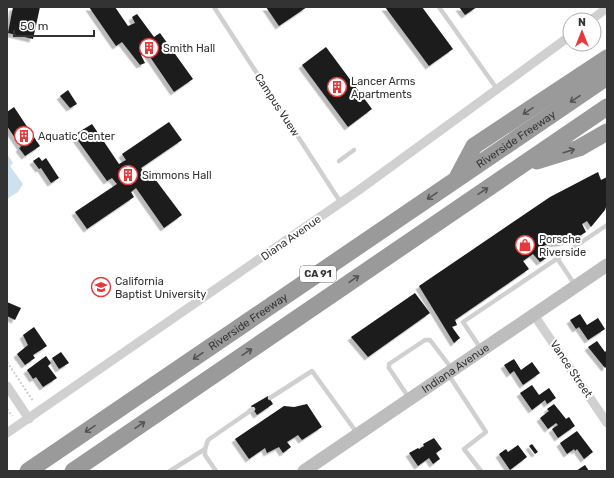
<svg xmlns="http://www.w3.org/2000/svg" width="614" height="478" font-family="Rubik,sans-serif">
  <defs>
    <filter id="shadow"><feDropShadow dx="-3.5" dy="3.5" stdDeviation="0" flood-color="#0004"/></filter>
  </defs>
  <rect width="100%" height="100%" fill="#fff"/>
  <polygon fill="#cfe0ee" points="7,154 13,163 10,166 23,184 18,192 7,199"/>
  <g fill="#1a1a1a" filter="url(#shadow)">
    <polygon points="13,7 40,7 33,39 8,33"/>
    <polygon points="89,7 115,7 128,26 135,23 132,17 137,14 154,37 160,33 193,79 174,92 146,51 141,55 145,63 140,65 122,42 116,46"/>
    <polygon points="266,7 307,7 279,26"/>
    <polygon points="385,7 422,7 453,49 429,66"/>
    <polygon points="459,7 477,7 465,15"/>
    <polygon points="326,47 372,109 348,127 302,65"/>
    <polygon points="68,90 77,104 70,108 60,96"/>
    <polygon points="14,107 40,146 25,156 19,148 21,147 7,126 7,112"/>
    <polygon points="169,122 182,140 141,168 145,173 149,171 182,215 164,228 136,188 131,192 134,197 87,229 75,212 117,184 112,178 107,181 74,135 92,124 119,164 126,160 122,154"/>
    <polygon points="39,157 42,161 46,158 59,178 51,183 41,168 39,169 33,161"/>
    <polygon points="598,172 601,180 607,177 607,204 605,210 591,227 587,221 582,224 586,232 578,237 561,243 548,244 541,247 548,257 540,262 533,254 523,261 529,269 455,320 457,325 452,327 460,338 454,343 419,286 550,197"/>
    <polygon points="415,293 430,313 368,357 351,337"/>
    <polygon points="7,302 21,308 15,320 7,316"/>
    <polygon points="580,314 587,325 598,318 605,329 588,340 579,327 576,329 570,320"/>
    <polygon points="34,327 47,346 33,355 35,358 25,365 17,354 28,345 23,335"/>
    <polygon points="597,341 605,352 607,350 607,366 605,368 588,347"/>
    <polygon points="61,352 69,363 59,369 52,358"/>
    <polygon points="46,356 51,363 48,366 57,378 43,387 36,377 33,379 27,370"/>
    <polygon points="514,359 521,370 532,362 540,373 523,385 514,371 510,374 504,365"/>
    <polygon points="532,385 539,395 549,388 556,398 547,404 545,400 532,410 520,393"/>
    <polygon points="268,396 273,404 257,415 251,406"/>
    <polygon points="307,404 322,427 302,440 298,435 287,442 291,447 283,453 279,447 267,453 265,448 249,459 235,439 284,406 294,407"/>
    <polygon points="554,404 566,419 569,417 575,426 558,438 552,429 558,425 556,423 548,429 540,418 549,411 547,409"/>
    <polygon points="577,431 593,452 584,459 577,449 575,451 574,449 567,454 560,443"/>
    <polygon points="434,438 442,449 436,453 440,459 433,464 429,458 418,466 409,453 418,448 419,449 424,446 423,444"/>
    <polygon points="532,444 538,452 535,454 529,446"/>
    <polygon points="518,445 527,457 510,470 499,454 506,449 508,452"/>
    <polygon points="585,465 589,471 576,471"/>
  </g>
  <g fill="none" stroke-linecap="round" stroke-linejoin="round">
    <g stroke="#cdcdcd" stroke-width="2" stroke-dasharray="2 2" stroke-linecap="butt">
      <polyline points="7,362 33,401"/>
      <polyline points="7,409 12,416"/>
    </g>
    <g stroke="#d0d0d0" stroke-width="4.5">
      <polyline points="214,7 341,203"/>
      <polyline points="439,7 497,89"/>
      <polyline points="339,161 354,150"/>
      <polyline points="557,258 575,285"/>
      <polyline points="481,349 463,322 607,225"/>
      <polyline points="448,374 486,432 464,449 481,471"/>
      <polyline points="270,398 312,371 357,433"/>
      <polyline points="409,398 389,368 389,364 425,340 430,340 452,369"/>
      <polyline points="170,471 205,449"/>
      <polyline points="216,471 205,455 205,449 208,440 253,409"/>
    </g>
    <g stroke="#d0d0d0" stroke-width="9">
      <polyline points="591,20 607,8"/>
      <polyline points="534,315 607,423"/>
      <polyline points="7,386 29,419"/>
      <polyline points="7,433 359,190 570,36"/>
    </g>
    <path stroke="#bdbdbd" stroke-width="13" id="s1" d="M304,471L607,265"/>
    <g stroke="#9a9a9a" stroke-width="17">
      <polyline points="537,161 579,148 607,132"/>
      <polyline points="457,178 474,146 607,58"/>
      <path id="s2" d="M28,471L607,77"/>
      <polyline points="73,471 607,107"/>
    </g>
  </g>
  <defs><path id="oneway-shaft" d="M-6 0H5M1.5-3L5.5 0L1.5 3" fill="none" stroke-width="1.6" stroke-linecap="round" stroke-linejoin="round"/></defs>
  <g stroke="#525252">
    <use href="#oneway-shaft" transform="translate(575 99) rotate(146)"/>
    <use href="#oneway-shaft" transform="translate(528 111) rotate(146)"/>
    <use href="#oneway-shaft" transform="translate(569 151) rotate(-18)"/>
    <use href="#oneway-shaft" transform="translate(483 191) rotate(-34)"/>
    <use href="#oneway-shaft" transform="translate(432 196) rotate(146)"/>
    <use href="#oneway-shaft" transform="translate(354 279) rotate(-34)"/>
    <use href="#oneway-shaft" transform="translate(247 352) rotate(-34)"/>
    <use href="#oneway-shaft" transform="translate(198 356) rotate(146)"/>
    <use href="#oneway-shaft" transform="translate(140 425) rotate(-34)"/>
    <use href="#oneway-shaft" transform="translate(90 429) rotate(146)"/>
  </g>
  <defs>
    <g id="building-ring" transform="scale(1)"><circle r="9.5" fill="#fff" stroke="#e6393c" stroke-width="1.5"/><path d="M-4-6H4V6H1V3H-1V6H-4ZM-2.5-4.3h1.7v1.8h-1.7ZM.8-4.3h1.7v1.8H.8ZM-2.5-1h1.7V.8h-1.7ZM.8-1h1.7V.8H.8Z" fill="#e6393c"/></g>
    <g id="shop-ring" transform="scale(1)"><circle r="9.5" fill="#fff" stroke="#e6393c" stroke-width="1.5"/><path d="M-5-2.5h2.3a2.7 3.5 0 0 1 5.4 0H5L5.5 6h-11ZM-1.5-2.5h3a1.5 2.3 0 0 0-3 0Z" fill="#e6393c"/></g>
    <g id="university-ring" transform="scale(1)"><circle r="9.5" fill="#fff" stroke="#e6393c" stroke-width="1.5"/><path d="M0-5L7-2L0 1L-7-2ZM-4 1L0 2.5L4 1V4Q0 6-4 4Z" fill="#e6393c"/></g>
  </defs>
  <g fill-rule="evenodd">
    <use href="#building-ring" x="149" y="48"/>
    <use href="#building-ring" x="337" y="87"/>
    <use href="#building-ring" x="24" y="136"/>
    <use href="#building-ring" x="128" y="175"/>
    <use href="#shop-ring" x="525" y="245"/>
    <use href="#university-ring" x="101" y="287"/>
  </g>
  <g text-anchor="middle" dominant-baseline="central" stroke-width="4" stroke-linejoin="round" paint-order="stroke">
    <rect fill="#fff" stroke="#707070" stroke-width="1" x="300" y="266" width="36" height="16" rx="3"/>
    <g font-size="10" font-weight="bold" fill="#333">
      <text x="318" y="274">CA 91</text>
    </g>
    <g font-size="11" fill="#333" stroke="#fff" text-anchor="start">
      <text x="163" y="48">Smith Hall</text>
      <text x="351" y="81">Lancer Arms<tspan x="351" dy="13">Apartments</tspan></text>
      <text x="38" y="136">Aquatic Center</text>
      <text x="142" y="175">Simmons Hall</text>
      <text x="539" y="239">Porsche<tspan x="539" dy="13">Riverside</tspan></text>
      <text x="115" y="281">California<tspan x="115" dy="13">Baptist University</tspan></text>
    </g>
    <g font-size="11" fill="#333" stroke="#fff">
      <text transform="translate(277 105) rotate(57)">Campus Vuew</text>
      <text stroke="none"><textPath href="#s2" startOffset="590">Riverside Freeway</textPath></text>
      <text transform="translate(291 238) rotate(-35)">Diana Avenue</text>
      <text stroke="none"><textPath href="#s2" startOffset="266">Riverside Freeway</textPath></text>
      <text stroke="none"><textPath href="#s1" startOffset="183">Indiana Avenue</textPath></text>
      <text transform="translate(571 369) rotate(56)">Vance Street</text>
    </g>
  </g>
  <rect width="614" height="478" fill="none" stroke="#333333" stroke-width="16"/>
  <g transform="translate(582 32)"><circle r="19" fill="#ffffff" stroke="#adadad"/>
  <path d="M0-3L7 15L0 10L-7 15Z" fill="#e6393c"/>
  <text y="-6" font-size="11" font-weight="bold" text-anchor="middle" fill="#333333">N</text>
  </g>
  <path d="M14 30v6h80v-6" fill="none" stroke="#333333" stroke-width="2"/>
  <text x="20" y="30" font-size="12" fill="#333333" stroke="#ffffff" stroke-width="3" paint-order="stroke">50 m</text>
</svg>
